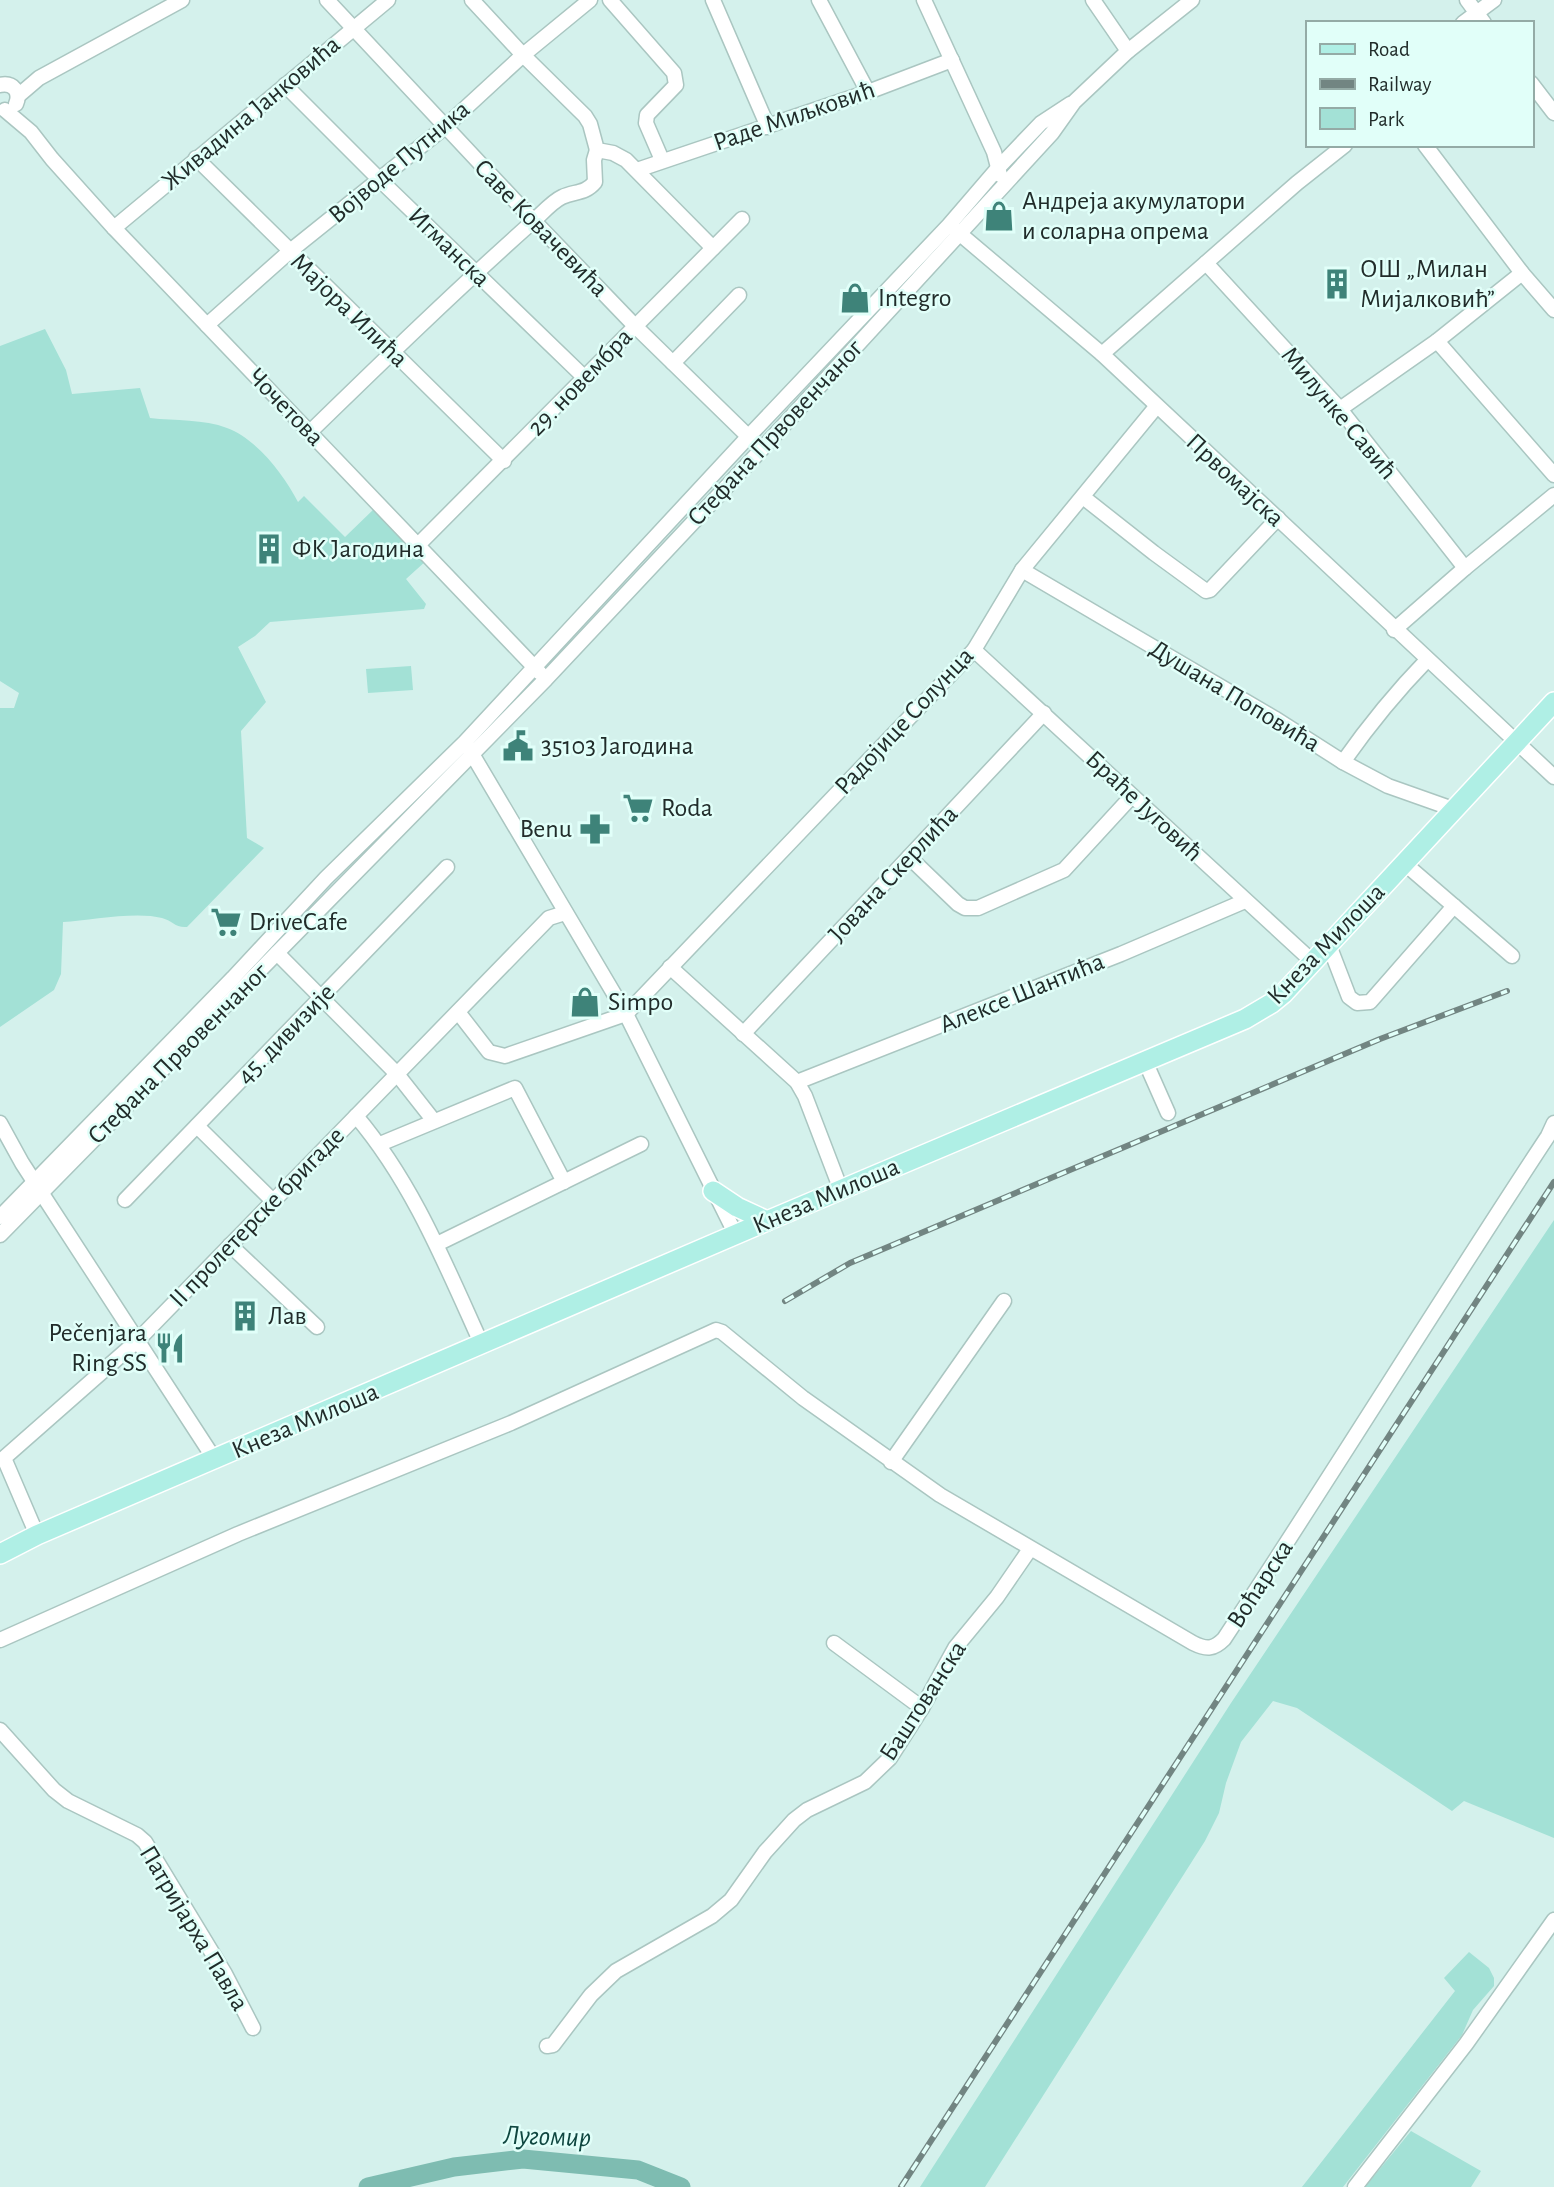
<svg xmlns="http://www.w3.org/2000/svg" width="1554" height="2187" font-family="'Alegreya Sans',sans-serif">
  <rect width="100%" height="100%" fill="#d4f1ec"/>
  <g fill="#a3e1d6">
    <path d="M45,329L66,370L72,394L140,388L150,418C175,421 204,419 227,428C257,439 284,475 298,502L304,496L345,537L375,508L427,560L406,579L426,604L424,609L270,622L255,636L238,647L266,702L241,731L247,838L264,848L187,927C175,928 173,921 162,918C137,911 90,920 63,922L61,974L54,990L0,1027V708H14L19,693L0,681V346Z"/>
    <polygon points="411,666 413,690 368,693 366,669"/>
    <polygon points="1554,1220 1554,1838 1464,1801 1452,1811 1297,1708 1273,1701 1241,1742 1226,1783 1219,1813 1205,1841 985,2187 920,2187 1231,1703"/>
    <polygon points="1469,1952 1489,1968 1494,1978 1494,1986 1473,2010 1462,2035 1343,2187 1302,2187 1455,1991 1444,1978"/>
    <polygon points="1411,2131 1481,2171 1471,2187 1365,2187"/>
  </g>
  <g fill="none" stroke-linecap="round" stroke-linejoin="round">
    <polyline stroke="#7ebcb1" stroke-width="19" points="368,2187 454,2167 523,2159 638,2170 681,2187"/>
    <g stroke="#aac6c1" stroke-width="17">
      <g id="minor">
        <polyline points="327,0 534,221 635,326 754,442"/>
        <polyline points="472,0 523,55 585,116 590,124 597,150 613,153 626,160 713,248"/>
        <polyline points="610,0 674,73 676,85 647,115 646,123 662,160"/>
        <polyline points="713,0 768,127"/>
        <polyline points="819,0 868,92"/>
        <polyline points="924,0 994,152 1000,175"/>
        <polyline points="1093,0 1128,51"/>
        <polyline points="1467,0 1484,23"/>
        <polyline points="1463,23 1494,0"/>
        <polyline points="1531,83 1554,113"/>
        <path d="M0,85C13,82 21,92 16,104"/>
        <polyline points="285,85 380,180 585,378"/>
        <polyline points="18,96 39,78 182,0"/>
        <polyline points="5,110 31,132 52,159 114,228 540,673"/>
        <polyline points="1425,145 1522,273 1554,310"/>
        <polyline points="196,158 504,461"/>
        <polyline points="637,170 868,92 952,60"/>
        <polyline points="114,228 388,0"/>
        <polyline points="953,228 1102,354 1554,777"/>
        <polyline points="1206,263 1340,409 1465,568"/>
        <polyline points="207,325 289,252 446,126 523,55 590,0"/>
        <polyline points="1437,341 1554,475"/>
        <polyline points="1102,354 1297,183 1345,145"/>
        <polyline points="673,363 739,295"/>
        <polyline points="1340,409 1437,341 1522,273"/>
        <path d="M310,432C382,362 454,292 529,225C539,217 551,202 562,197C575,191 585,194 595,182L594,160L597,150"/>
        <polyline points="1083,497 1154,553 1206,591 1210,590 1278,518"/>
        <polyline points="418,545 742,219"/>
        <polyline points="1022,570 1274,718 1343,762 1388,786 1453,809"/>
        <polyline points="1394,630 1465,568 1554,495"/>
        <polyline points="974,650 1313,962"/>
        <polyline points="468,747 626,1014 736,1235"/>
        <path d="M1343,762C1369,725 1396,692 1427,660"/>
        <polyline points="909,857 958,904 965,908 978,908 1064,870 1132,796"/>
        <polyline points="1404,863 1512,956"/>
        <polyline points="1329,945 1349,997 1357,1003 1370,1002 1454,906"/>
        <polyline points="277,953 397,1074 434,1121"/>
        <polyline points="670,967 797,1082 805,1096 841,1190"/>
        <polyline points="458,1012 489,1052 505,1056 626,1014 974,650 1022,570 1156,407"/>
        <polyline points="743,1034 1044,713"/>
        <polyline points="1145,1061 1168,1113"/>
        <polyline points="797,1082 1121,954 1245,901"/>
        <path d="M356,1116C413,1183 446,1266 482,1345"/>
        <polyline points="0,1123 22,1163 215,1460"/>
        <polyline points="197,1126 273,1201"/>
        <polyline points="380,1144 515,1088 564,1182"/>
        <polyline points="125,1200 447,867"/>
        <polyline points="0,1217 233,978 326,878 465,742 748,437 949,225 998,168 1041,123 1070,104"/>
        <polyline points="0,1235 546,679 761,450 1052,133 1074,102 1128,51 1192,0"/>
        <polyline points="437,1244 641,1144"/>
        <polyline points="230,1245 317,1327"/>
        <polyline points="891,1462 1004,1301"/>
        <polyline points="37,1535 4,1458 137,1341 549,918 565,913"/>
        <path d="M0,1640L238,1534L511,1423L716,1330L722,1332L803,1398L940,1495L1193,1643C1207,1650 1214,1649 1224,1639C1334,1472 1438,1303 1548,1136L1554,1123"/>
        <polyline points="834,1643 922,1708"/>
        <polyline points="0,1730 54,1790 68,1801 137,1835 145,1842 225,1974 253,2028"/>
        <polyline points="547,2046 553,2045 591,1995 616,1971 712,1916 731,1900 765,1852 794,1820 807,1810 865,1782 890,1758 922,1708 955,1648 997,1597 1030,1549"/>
        <polyline points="1355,2187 1466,2044 1554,1920"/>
      </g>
    </g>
    <g stroke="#fff" stroke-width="22">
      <g id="major">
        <polyline points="713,1191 737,1207 767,1221"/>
        <polyline points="0,1554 37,1535 767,1221 1245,1019 1272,1003 1283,994 1554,702"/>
      </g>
    </g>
    <use href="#minor" stroke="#fff" stroke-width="14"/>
    <use href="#major" stroke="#afefe5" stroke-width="19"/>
    <g stroke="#728582" stroke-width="6">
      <g id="rail">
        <polyline points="785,1301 850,1263 1380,1039 1507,991"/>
        <polyline points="901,2187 1554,1182"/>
      </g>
    </g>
    <use href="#rail" stroke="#e1fff9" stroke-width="3.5" stroke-dasharray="10" stroke-linecap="butt"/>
  </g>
  <defs>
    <g id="shop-bare" transform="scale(2.415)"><path d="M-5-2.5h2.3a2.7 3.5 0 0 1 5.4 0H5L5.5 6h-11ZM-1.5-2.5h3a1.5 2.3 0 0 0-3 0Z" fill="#3e8379" stroke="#e1fff9" stroke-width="2.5" paint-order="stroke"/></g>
    <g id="building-bare" transform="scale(2.415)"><path d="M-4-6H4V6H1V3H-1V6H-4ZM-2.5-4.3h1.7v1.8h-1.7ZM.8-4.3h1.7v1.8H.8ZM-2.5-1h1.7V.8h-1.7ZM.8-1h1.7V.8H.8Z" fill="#3e8379" stroke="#e1fff9" stroke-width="2.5" paint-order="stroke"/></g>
    <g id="civic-bare" transform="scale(2.415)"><path d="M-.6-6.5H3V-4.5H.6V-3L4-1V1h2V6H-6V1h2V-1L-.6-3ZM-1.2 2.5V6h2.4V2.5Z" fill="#3e8379" stroke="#e1fff9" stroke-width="2.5" paint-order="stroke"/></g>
    <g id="supermarket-bare" transform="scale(2.415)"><path d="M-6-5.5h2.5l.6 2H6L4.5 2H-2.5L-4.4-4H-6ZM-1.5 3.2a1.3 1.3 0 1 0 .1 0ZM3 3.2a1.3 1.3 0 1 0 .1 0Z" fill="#3e8379" stroke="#e1fff9" stroke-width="2.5" paint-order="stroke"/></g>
    <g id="pharmacy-bare" transform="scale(2.415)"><path d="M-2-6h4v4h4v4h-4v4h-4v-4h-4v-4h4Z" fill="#3e8379" stroke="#e1fff9" stroke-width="2.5" paint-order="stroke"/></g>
    <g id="restaurant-bare" transform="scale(2.415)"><path d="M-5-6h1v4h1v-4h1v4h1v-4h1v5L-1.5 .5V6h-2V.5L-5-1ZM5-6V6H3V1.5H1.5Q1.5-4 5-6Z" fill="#3e8379" stroke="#e1fff9" stroke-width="2.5" paint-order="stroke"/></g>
  </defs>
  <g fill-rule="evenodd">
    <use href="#shop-bare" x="999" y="216"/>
    <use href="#building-bare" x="1337" y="284"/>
    <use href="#shop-bare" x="855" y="298"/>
    <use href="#building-bare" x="269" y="549"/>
    <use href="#civic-bare" x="518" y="746"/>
    <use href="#supermarket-bare" x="638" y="808"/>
    <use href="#pharmacy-bare" x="595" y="829"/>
    <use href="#supermarket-bare" x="226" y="922"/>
    <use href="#shop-bare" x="585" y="1002"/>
    <use href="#building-bare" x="245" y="1316"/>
    <use href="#restaurant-bare" x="170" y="1348"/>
  </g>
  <g text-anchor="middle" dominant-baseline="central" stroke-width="5" stroke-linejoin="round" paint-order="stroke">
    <g font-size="26" fill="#212c2a" stroke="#e1fff9">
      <text transform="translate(251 113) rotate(-40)">Живадина Јанковића</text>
      <text transform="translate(794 116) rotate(-19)">Раде Миљковић</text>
      <text transform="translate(399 162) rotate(-40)">Војводе Путника</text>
      <text transform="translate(541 228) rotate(46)">Саве Ковачевића</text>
      <text transform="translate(449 247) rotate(44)">Игманска</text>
      <text transform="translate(349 310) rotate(44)">Мајора Илића</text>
      <text transform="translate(580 382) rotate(-46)">29. новембра</text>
      <text transform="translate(286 407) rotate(46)">Чочетова</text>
      <text transform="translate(1339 413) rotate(50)">Милунке Савић</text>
      <text transform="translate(775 433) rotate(-47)">Стефана Првовенчаног</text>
      <text transform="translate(1235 480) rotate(43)">Првомајска</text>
      <text transform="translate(1235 696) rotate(31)">Душана Поповића</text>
      <text transform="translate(904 721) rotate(-47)">Радојице Солунца</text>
      <text transform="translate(1144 806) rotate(43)">Браће Југовић</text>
      <text transform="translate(893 874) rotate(-47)">Јована Скерлића</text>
      <text transform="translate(1326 944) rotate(-46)">Кнеза Милоша</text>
      <text transform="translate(1022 993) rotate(-22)">Алексе Шантића</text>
      <text transform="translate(286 1034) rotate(-46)">45. дивизије</text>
      <text transform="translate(178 1054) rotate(-45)">Стефана Првовенчаног</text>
      <text transform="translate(826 1196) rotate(-23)">Кнеза Милоша</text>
      <text transform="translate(257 1217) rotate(-46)">II пролетерске бригаде</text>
      <text transform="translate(305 1421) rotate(-23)">Кнеза Милоша</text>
      <text transform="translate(1260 1584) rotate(-57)">Воћарска</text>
      <text transform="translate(923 1701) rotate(-57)">Баштованска</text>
      <text transform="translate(194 1928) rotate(59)">Патријарха Павла</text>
    </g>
    <g font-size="26" fill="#212c2a" stroke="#e1fff9" text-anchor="start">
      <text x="1022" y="201">Андреја акумулатори<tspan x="1022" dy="30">и соларна опрема</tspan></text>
      <text x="1360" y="269">ОШ „Милан<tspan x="1360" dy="30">Мијалковић”</tspan></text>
      <text x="878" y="298">Integro</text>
      <text x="292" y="549">ФК Јагодина</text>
      <text x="541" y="746">35103 Јагодина</text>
      <text x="661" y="808">Roda</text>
      <text x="572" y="829" text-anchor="end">Benu</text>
      <text x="249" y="922">DriveCafe</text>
      <text x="608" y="1002">Simpo</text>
      <text x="268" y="1316">Лав</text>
      <text x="147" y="1333" text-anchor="end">Pečenjara<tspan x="147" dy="30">Ring SS</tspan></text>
    </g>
    <g font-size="28" font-style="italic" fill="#0f4740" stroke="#e1fff9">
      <text transform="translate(547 2137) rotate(2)">Лугомир</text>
    </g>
  </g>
  <rect x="1306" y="21" width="228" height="126" fill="#e1fff9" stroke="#94aba6" stroke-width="2"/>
  <rect x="1320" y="44" width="35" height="10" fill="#afefe5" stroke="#94aba6" stroke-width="2"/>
  <text x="1368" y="56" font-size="21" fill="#212c2a">Road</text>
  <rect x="1320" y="79" width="35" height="10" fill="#728582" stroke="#94aba6" stroke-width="2"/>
  <text x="1368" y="91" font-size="21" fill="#212c2a">Railway</text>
  <rect x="1320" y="108" width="35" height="21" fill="#a3e1d6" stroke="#94aba6" stroke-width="2"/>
  <text x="1368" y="126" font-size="21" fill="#212c2a">Park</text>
</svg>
